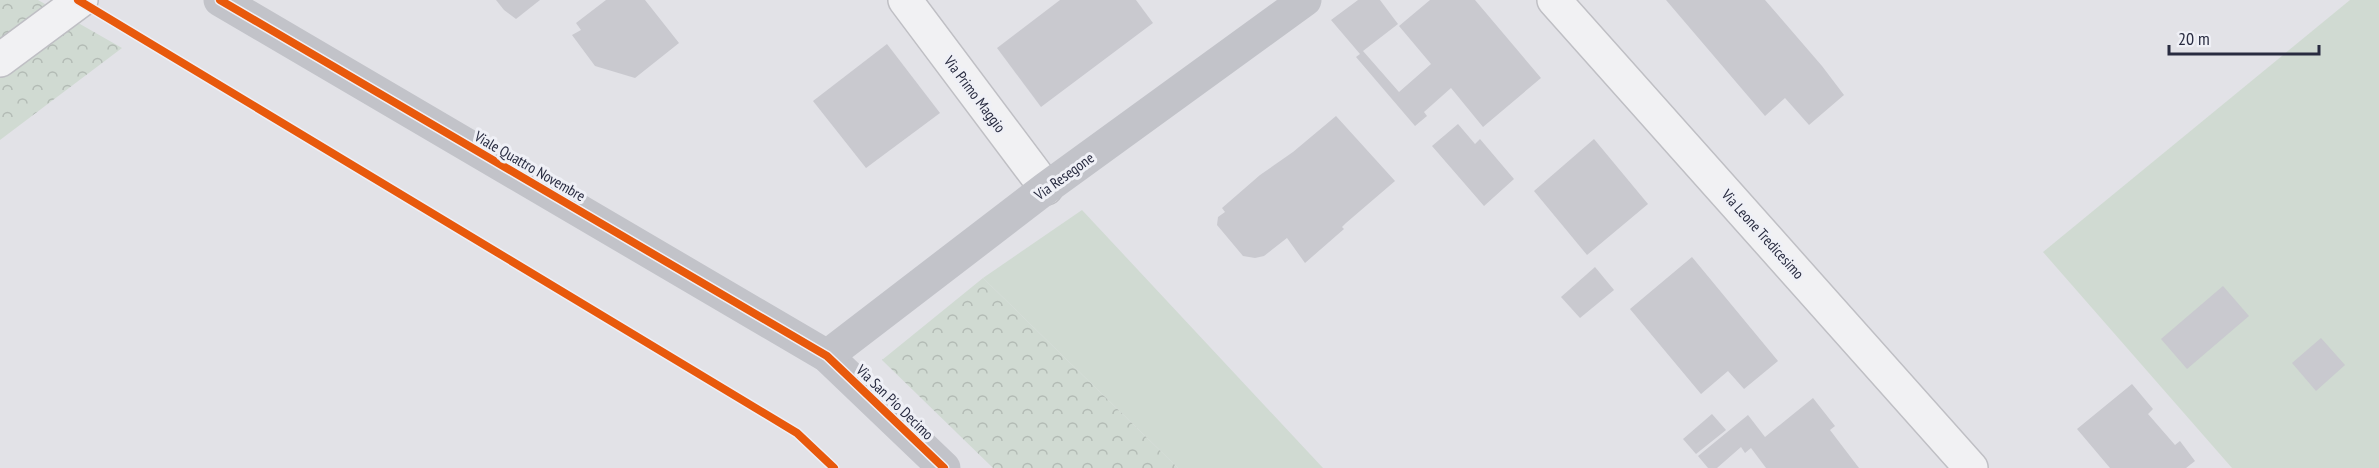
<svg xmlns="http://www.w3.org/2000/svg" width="2379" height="468" font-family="'PT Sans Narrow',sans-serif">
  <defs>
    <pattern id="forest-crowns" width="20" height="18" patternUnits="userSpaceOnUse" patternTransform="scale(1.5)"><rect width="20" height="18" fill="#d0dad2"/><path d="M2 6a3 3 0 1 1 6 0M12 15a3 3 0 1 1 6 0" fill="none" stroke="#b3bbb5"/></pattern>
  </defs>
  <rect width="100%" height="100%" fill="#e2e2e7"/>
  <g fill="#d0dad2">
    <polygon points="2350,0 2379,0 2379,468 2232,468 2043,252"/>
    <polygon points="1082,210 1323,468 1178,468 983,278"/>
  </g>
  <g fill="url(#forest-crowns)">
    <polygon points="0,0 38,0 122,48 0,140"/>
    <polygon points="983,278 1178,468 993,468 882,360"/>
  </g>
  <g fill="#c9c9cf">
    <polygon points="496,0 540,0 516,19 504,10"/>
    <polygon points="606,0 645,0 679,43 635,78 595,66 572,35 581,30 576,23"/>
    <polygon points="1060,0 1136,0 1153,23 1041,107 997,48"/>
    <polygon points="1358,0 1380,0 1398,24 1363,51 1399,92 1431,64 1399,26 1430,0 1475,0 1541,78 1483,127 1451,88 1424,112 1427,116 1415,126 1356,57 1360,54 1331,20"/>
    <polygon points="1666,0 1765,0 1822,66 1844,95 1809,125 1785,98 1765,116"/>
    <polygon points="887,44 940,113 866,168 813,101"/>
    <polygon points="1336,116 1395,181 1346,223 1342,227 1344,229 1305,263 1287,238 1264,256 1255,258 1243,256 1217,225 1218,217 1225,212 1222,208 1260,175 1293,152"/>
    <polygon points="1458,124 1475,144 1480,139 1514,179 1484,206 1432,146"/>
    <polygon points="1594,139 1648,204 1587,255 1534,191"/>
    <polygon points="1692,257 1778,361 1744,389 1728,371 1701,394 1630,309"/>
    <polygon points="1595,267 1614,290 1580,318 1561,297"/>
    <polygon points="2223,286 2249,316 2187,369 2161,339"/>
    <polygon points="2321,338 2345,365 2316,391 2292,363"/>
    <polygon points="2132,384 2153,409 2148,414 2175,445 2180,441 2195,461 2186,468 2110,468 2077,429"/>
    <polygon points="1813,398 1835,426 1830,430 1859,468 1766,468 1751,448 1745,453 1741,447 1717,468 1708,468 1698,456 1748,415 1765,437"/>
    <polygon points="1712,414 1726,430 1696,454 1683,439"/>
  </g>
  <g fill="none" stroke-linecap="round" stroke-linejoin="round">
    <g stroke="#bfbfc4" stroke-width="36">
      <g id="street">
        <polyline points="905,0 1046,188"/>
        <polyline points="1554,0 1971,468"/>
        <polyline points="0,60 81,0"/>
      </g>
    </g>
    <use href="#street" stroke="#f1f1f3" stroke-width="33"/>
    <g stroke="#c2c3c9" stroke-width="33">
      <polyline points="220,0 827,356 944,468"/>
      <polyline points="827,356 1046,188 1305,0"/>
    </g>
    <g stroke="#eff0f6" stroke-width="11">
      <g id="cycleway">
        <polyline points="78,0 797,433 834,468"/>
        <polyline points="220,0 827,356 944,468"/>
      </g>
    </g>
    <use href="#cycleway" stroke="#e8590c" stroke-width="8"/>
  </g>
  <g text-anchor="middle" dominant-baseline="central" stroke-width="6" stroke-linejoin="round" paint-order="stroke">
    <g font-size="15" fill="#282b40" stroke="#eff0f6">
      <text transform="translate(975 94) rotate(53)">Via Primo Maggio</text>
      <text transform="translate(530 166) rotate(30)">Viale Quattro Novembre</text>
      <text transform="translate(1064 176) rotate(-36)">Via Resegone</text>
      <text transform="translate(1763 234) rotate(48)">Via Leone Tredicesimo</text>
      <text transform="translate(895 402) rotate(44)">Via San Pio Decimo</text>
    </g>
  </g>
  <path d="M2169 45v9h150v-9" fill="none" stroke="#282b40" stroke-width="3"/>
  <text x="2178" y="45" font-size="18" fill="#282b40" stroke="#eff0f6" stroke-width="4.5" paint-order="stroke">20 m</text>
</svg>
